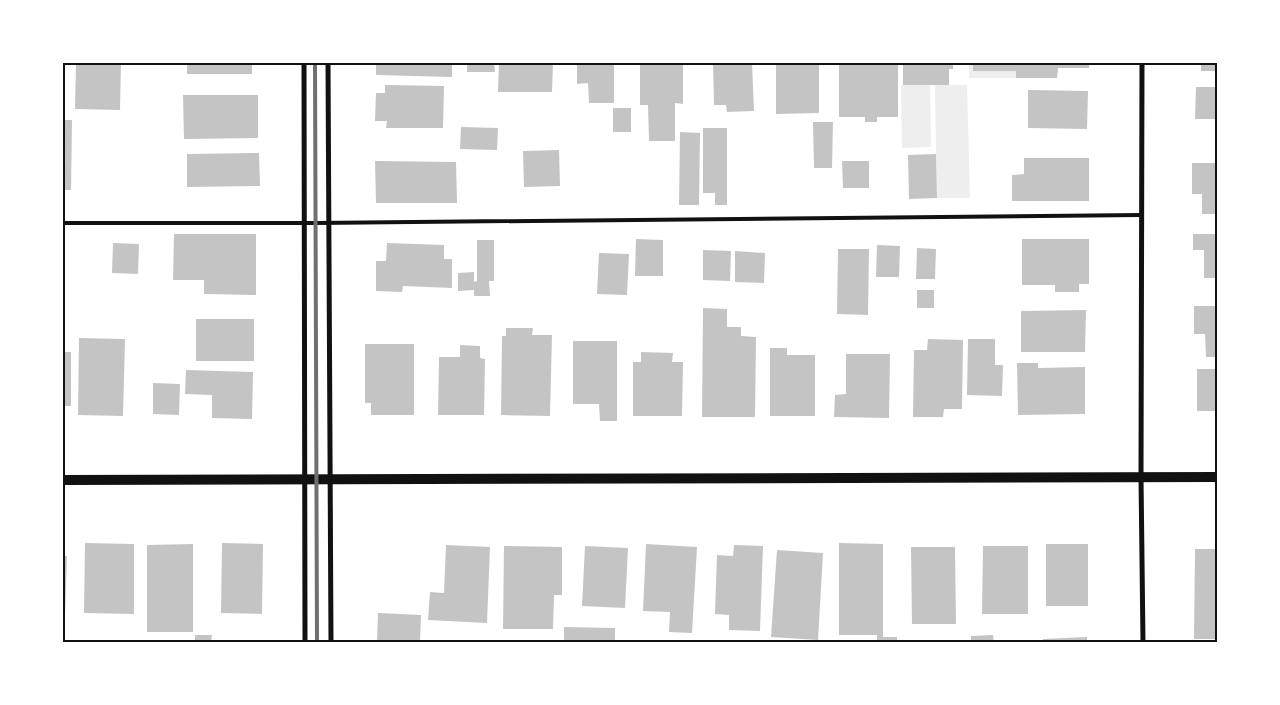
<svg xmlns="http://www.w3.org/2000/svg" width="1280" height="705" font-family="Overpass,sans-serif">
  <rect width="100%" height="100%" fill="#fff"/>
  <g fill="#eee">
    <polygon points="969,63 973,63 973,71 1016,71 1016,78 969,78"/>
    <polygon points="901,85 930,85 931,147 902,148"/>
    <polygon points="935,85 967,85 970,198 937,198"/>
  </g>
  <g fill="#c4c4c4">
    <polygon points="76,62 121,62 120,110 75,109"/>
    <rect x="187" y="62" width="65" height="12"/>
    <polygon points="376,62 452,62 452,77 376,75"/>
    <polygon points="467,62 494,62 495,72 467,72"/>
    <polygon points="499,62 553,62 552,92 498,92"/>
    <polygon points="577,62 614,62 614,103 589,103 588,83 577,84"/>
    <polygon points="640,62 683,62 683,104 675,103 675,141 649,141 648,105 640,105"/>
    <polygon points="713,62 752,62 754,111 727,112 726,105 714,105"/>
    <polygon points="776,62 819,62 819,113 776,114"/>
    <polygon points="839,62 898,62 898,117 877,117 877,122 865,122 865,117 839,117"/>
    <polygon points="903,62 953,62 953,69 949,69 949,85 903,85"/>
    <polygon points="973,62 1089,62 1089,68 1058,68 1057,78 1016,78 1016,71 973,71"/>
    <rect x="1201" y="62" width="17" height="9"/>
    <polygon points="385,85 444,86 443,128 386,128 387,121 375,121 376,93 385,93"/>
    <polygon points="1196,87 1218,87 1218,119 1195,119"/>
    <polygon points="1028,90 1088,91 1087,129 1028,128"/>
    <polygon points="183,95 258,95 258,138 184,139"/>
    <rect x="613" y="108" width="18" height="24"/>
    <polygon points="62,120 72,120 71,190 62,190"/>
    <polygon points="813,122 833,122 832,168 814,168"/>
    <polygon points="461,127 498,128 497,150 460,149"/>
    <polygon points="703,128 727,128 727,205 715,205 715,193 703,193"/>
    <polygon points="680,132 700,133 699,205 679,205"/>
    <polygon points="559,150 560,186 524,187 523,151"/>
    <polygon points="259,153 260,186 187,187 187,154"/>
    <polygon points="936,154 937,198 909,199 908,155"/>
    <polygon points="1024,158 1089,158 1089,201 1012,201 1012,175 1024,174"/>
    <polygon points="375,161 456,162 457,203 376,203"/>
    <polygon points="842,161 869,161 869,188 843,188"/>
    <polygon points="1192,163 1218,163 1218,214 1202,214 1202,194 1192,194"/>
    <polygon points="174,234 256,234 256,295 204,294 204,280 173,280"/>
    <polygon points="1193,234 1218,234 1218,278 1204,278 1204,250 1193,250"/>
    <polygon points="636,239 663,240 663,276 635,276"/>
    <polygon points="1022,239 1089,239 1089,284 1079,284 1079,292 1055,292 1055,285 1022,285"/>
    <polygon points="477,240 494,240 494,281 489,281 490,296 474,296 474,290 458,291 458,273 474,272 474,282 477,281"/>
    <polygon points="113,243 139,244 138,274 112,273"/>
    <polygon points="387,243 444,245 444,259 452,259 452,288 403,286 402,292 376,291 376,261 386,261"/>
    <polygon points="877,245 900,246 899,277 876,277"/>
    <polygon points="917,248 936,249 935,279 916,279"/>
    <polygon points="838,249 869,249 868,315 837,314"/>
    <polygon points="703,250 731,251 730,281 703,280"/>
    <polygon points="735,251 765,253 764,283 735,282"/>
    <polygon points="599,253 629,254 627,295 597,294"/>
    <rect x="917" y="290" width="17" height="18"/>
    <polygon points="1194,306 1218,306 1218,357 1206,357 1205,334 1194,334"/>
    <polygon points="703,308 727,309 727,327 741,327 741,336 756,337 755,417 702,417"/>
    <polygon points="1086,310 1085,352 1021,352 1021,311"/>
    <rect x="196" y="319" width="58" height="42"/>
    <polygon points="506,328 533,328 532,335 552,335 550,416 501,415 502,336 506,336"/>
    <polygon points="79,338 125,339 123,416 78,415"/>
    <polygon points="928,339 963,340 962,409 944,409 943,417 913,417 914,350 927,350"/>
    <polygon points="968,339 995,339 995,365 1003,365 1002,396 967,395"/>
    <polygon points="573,341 617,341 617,421 600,421 599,404 573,404"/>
    <polygon points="365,344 414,344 414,415 371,415 371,403 365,403"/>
    <polygon points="460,345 480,346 480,358 485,359 484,415 438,415 439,357 460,357"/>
    <polygon points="770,348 787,348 787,355 815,355 815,416 770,416"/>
    <rect x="62" y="352" width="9" height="54"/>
    <polygon points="641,352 673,353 672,362 683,362 682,416 633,416 633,362 641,362"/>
    <polygon points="846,354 890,354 889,418 834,417 835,395 846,394"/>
    <polygon points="1017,363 1038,363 1038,368 1085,367 1085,414 1018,415"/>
    <rect x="1197" y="369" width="21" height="42"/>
    <polygon points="186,370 253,372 252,419 212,418 212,395 185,394"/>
    <polygon points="153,383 180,384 179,415 153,414"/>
    <polygon points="85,543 134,544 134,614 84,613"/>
    <polygon points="222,543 263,544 262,614 221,613"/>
    <polygon points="839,543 883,544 883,637 897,637 897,642 877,642 877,635 839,635"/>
    <polygon points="193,544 193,632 147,632 147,545"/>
    <polygon points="646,544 697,547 692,633 669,632 670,612 643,611"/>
    <rect x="1046" y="544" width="42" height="62"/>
    <polygon points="446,545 490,547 487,623 428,620 430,592 444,593"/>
    <polygon points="734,545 763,546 760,631 729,630 729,615 715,614 717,555 733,556"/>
    <polygon points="504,546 562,547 562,595 554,595 553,629 503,629"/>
    <polygon points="585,546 628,548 625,608 582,606"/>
    <polygon points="983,546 1028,546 1028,614 982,614"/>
    <polygon points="911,547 955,547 956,624 912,624"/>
    <polygon points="1195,549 1218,549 1218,639 1194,639"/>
    <polygon points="777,550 823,553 818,640 771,637"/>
    <polygon points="62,556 67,556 65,616 62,616"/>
    <polygon points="378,613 421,615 420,642 377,642"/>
    <polygon points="564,627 615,628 615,642 564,642"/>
    <polygon points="195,635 212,635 211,642 195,642"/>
    <polygon points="993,635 994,642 971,642 971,636"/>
    <polygon points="1087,637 1087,642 1043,642 1043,639"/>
  </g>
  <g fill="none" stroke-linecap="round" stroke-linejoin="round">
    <polyline stroke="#111" stroke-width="4" points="62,223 316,223 1142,215"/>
    <g stroke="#111" stroke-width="5">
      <polyline points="304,62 305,642"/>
      <polyline points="328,62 331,642"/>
      <polyline points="1142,62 1141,477 1143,642"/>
    </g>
    <polyline stroke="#111" stroke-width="10" points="62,480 1218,477"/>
    <polyline stroke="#707070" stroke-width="4" points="315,62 317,642"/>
  </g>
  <rect width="1280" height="705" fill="none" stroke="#ffffff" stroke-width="128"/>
  <rect x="64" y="64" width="1152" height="577" fill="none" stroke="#111" stroke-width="2"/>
</svg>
